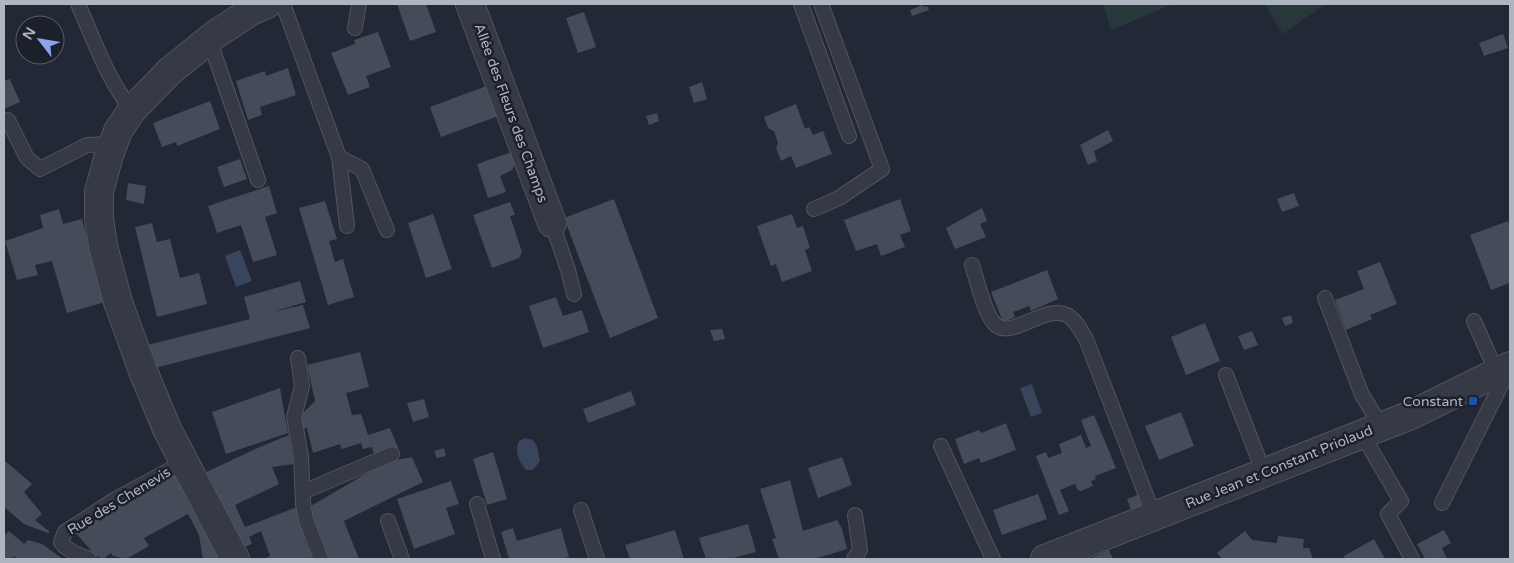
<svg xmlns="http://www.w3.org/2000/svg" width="1514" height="563" font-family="'Varela Round',sans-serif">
  <rect width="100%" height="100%" fill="#222835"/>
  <g fill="#28383a">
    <polygon points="1103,4 1173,4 1111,30"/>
    <polygon points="1265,4 1326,4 1282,34"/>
  </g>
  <g fill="#39445d">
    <polygon points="240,250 252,281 236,287 225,256"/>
    <polygon points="1032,384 1042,413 1031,417 1020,388"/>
    <path d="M525,438L533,440L537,446L540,461L533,470H526C519,462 514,451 519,441Z"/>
  </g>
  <g fill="#444b59">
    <polygon points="397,4 426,4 436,32 410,41"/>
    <polygon points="922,5 924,7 927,6 929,10 912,16 910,10"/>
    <polygon points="584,12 596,47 578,53 566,18"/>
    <polygon points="378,32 391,67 366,76 370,87 348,95 331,53 355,44 354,40"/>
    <polygon points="1503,34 1508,48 1484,56 1479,43"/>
    <polygon points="288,68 296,95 260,107 262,115 248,120 236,81 265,71 266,76"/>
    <polygon points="10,79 20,102 4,109 4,81"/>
    <polygon points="702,82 707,99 694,103 689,87"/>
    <polygon points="489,85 501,115 441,137 430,107"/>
    <polygon points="210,101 220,129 177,146 176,142 162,147 153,123"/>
    <polygon points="796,104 805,129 809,127 813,135 823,131 832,154 796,168 791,156 781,161 776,148 778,143 774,131 768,128 764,117"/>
    <polygon points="657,113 659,121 649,125 646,116"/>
    <polygon points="1108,130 1113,141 1094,151 1097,161 1088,165 1080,145"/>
    <polygon points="514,151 518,160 512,170 500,176 506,192 488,198 477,164"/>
    <polygon points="240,159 247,179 224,187 217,167"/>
    <polygon points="128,183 146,186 144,204 126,200"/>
    <polygon points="269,186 277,213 265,217 277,255 253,262 241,225 217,233 208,206"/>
    <polygon points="1294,193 1299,206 1282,212 1277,199"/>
    <polygon points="614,199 658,318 610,338 564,218"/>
    <polygon points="900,199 911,231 900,235 905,247 881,256 877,244 856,251 844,220"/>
    <polygon points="325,201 337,239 329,241 335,262 343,259 354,297 328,305 299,208"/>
    <polygon points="510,202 515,215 510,216 522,252 519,258 492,268 473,215"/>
    <polygon points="982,208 987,221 980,224 986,237 955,249 946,228"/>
    <polygon points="59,209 63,224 82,219 105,302 67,313 52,261 35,265 38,275 17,280 5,241 43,228 40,215"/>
    <polygon points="433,214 452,269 426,278 408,223"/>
    <polygon points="792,214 797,228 803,226 810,248 805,250 812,271 782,282 776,264 771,266 757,226"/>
    <polygon points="1508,221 1510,226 1510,283 1491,290 1470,235"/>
    <polygon points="152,223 157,242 170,239 180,278 199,273 207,304 157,317 135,227"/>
    <polygon points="1380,262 1397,304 1370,315 1372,319 1346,330 1335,300 1364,289 1357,271"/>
    <polygon points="1047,270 1058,299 1031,311 1029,306 1013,312 1015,317 1003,322 991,292"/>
    <polygon points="300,281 306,302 272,312 303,305 310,328 151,369 144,346 250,319 244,297"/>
    <polygon points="556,297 563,316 582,310 589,332 543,348 529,306"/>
    <polygon points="1291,315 1293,323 1285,326 1282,318"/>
    <polygon points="1205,323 1220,361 1186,375 1171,337"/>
    <polygon points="722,329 725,339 714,341 710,330"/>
    <polygon points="1252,331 1258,345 1244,350 1238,336"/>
    <polygon points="360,352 369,387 346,393 352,415 361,414 368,435 390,428 398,448 375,457 372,447 363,449 361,443 342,449 340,444 313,453 307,428 303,429 300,416 315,401 307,365"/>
    <polygon points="280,388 288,433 226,454 212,412"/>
    <polygon points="631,391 636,405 588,423 583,409"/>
    <polygon points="424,399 429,417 413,422 407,403"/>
    <polygon points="1181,412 1194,446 1159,460 1145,426"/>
    <polygon points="1094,415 1116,468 1095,476 1096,479 1091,481 1093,486 1081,491 1078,490 1075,484 1060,490 1069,511 1059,515 1036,456 1046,452 1048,458 1062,453 1059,444 1081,435 1086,448 1091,446 1081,420"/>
    <polygon points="1006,423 1016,450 981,463 979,458 964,464 955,439 979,430 981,433"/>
    <polygon points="289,435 294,464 272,467 279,484 235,505 245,527 297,507 308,540 305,541 314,559 264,559 270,556 261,531 249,537 252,544 242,548 200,475 262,446"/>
    <polygon points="444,448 446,456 437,458 434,451"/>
    <polygon points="493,452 507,499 487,505 473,459"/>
    <polygon points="412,457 423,482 344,521 359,559 327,559 309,507 369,472 391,461"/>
    <polygon points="842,457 852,485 818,498 808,468"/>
    <polygon points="4,460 32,484 24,492 42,514 35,520 50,532 48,533 24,524 4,507"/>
    <polygon points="177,470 226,559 203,559 199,535 188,514 144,538 149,546 126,559 113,556 111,553 103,559 95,555 75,532 93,520"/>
    <polygon points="790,480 803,531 837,520 842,529 847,549 814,559 779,559 772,539 776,538 760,489"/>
    <polygon points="451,481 459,504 446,508 455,534 414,549 397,499"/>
    <polygon points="1038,494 1047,519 1002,535 993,510"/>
    <polygon points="1140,494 1145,505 1131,510 1127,499"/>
    <polygon points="748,524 756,552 730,559 706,559 699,538"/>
    <polygon points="513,528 517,541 561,528 569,557 561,559 509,559 501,532"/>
    <polygon points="675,530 684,559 630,559 625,545"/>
    <polygon points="1444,530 1451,543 1442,548 1447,559 1425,559 1417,544"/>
    <polygon points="9,531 24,544 28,540 42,544 63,559 17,559 14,556 12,559 4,559 4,536"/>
    <polygon points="1245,531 1252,540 1277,543 1278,536 1304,539 1303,548 1309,548 1313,559 1222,559 1217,553"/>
    <polygon points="1374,539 1385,559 1345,559 1344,556"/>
    <polygon points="1109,550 1113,559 1091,559 1091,558"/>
  </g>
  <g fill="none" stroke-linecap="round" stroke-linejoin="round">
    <g stroke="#505560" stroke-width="16">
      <g id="lane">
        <path d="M78,4C94,40 107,79 132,110"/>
        <polyline points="283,4 339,157 362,169 387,230"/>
        <polyline points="801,4 849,136"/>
        <polyline points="355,28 359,4"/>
        <polyline points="209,39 258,180"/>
        <polyline points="8,120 27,158 40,169 87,145 113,144"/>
        <polyline points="339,157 347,226"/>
        <polyline points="814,209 839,198 882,169 821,4"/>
        <polyline points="552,223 568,270 574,294"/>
        <path d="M972,265C977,280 984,312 994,323C1009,342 1044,304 1067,315C1076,320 1081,331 1086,339L1154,516"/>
        <polyline points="1325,298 1362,395 1381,426"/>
        <polyline points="1474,321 1497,373"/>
        <polyline points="298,358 302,386 294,417 301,457 303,504 306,520 321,559"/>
        <polyline points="1226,375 1264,473"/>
        <polyline points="1362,434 1401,501 1388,514 1412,559"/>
        <polyline points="941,446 993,559"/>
        <polyline points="303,492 392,454"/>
        <polyline points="1442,503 1509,369"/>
        <polyline points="477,504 493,559"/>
        <polyline points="581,510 597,559"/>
        <polyline points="388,521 402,559"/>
        <polyline points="89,559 74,553 64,546 61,542 65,532 114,500 184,462"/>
        <polyline points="854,559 860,550 855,515"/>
      </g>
    </g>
    <g stroke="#505560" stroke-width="30">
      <g id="street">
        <polyline points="470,4 552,223"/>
        <polyline points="235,559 167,429 143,371 118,302 103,246 99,218 99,192 109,155 118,131 132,110 170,71 216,34 251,11 267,4"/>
        <polyline points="1045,559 1411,415 1510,366"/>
      </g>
    </g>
    <use href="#lane" stroke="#353a45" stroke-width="14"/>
    <use href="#street" stroke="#353a45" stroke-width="28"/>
  </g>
  <rect fill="#1a4fb4" stroke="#1b202a" stroke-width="2" x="1468" y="396" width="10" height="10" rx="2.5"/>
  <g text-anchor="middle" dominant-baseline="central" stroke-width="5" stroke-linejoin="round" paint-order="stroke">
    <g font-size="14" fill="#b0b5c2" stroke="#1b202a">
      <text transform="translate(511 113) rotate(70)">Allée des Fleurs des Champs</text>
      <text transform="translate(1279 467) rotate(-22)">Rue Jean et Constant Priolaud</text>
      <text transform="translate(119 501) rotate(-31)">Rue des Chenevis</text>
    </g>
    <g font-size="14" fill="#b0b5c2" stroke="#1b202a" text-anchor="end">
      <text x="1463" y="401">Constant</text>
    </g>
  </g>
  <rect width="1514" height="563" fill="none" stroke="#b0b5c2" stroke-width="10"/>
  <g transform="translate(40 40) rotate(301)"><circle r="24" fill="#1b202a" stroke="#575c67"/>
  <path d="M0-4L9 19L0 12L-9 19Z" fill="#8ba6ec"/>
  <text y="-8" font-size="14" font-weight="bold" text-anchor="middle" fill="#b0b5c2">N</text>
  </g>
</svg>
